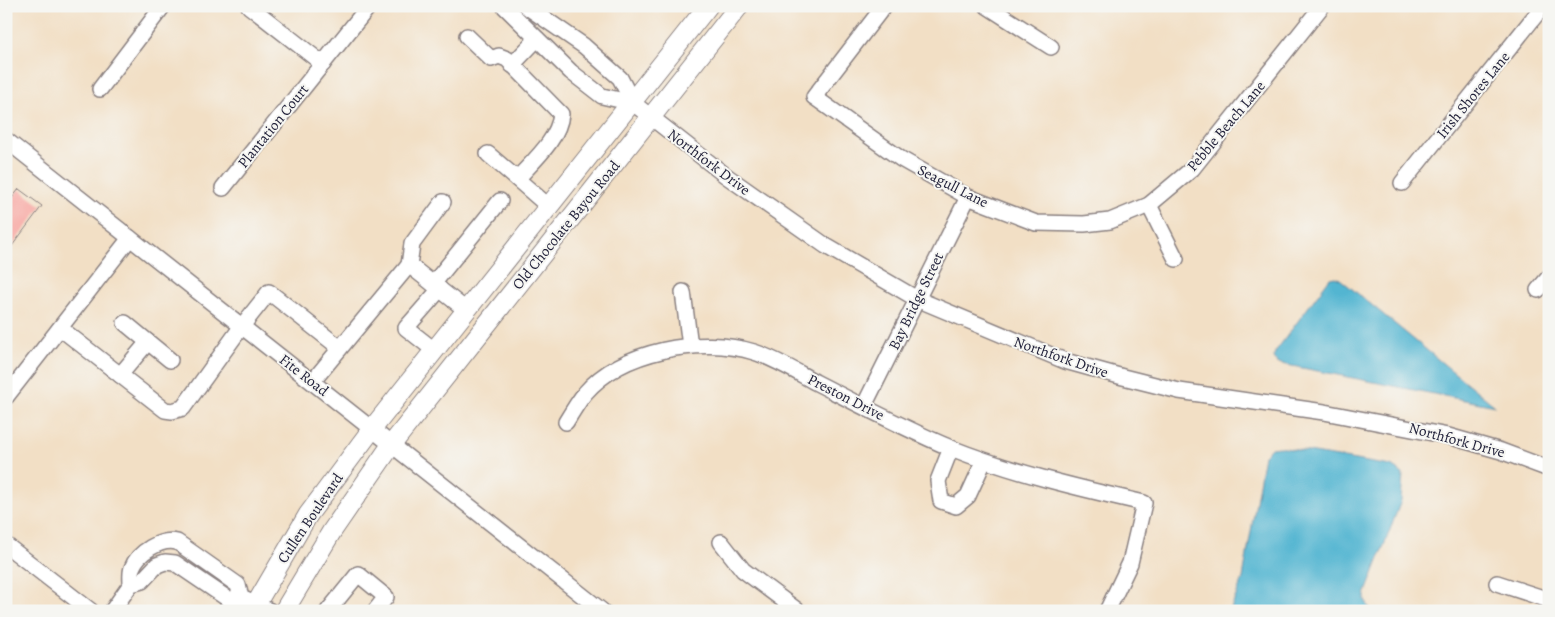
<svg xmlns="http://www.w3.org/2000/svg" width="1555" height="617" font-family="Alegreya,serif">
  <rect width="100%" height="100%" fill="#f6f6f2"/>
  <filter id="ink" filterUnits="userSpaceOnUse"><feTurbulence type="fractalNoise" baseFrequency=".02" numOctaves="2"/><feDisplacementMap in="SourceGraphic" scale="10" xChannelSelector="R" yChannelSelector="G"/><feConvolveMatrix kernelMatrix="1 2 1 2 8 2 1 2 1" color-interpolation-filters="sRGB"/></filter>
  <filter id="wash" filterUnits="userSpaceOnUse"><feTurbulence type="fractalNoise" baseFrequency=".0096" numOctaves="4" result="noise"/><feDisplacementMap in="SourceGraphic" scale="20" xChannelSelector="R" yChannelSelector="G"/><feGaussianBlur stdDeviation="1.12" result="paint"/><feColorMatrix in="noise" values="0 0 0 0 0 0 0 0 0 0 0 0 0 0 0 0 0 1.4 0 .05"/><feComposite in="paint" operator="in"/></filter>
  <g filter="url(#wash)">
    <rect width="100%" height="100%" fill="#f2dfc5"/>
    <g fill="#53b5d1" stroke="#3a6c86">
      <polygon points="1335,277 1340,279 1495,406 1277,363 1274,357 1275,352 1330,278"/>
      <polygon points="1279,447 1391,466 1403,474 1401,501 1365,595 1365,600 1371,611 1230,611 1243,578 1264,455 1271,448"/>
    </g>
    <g id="blocks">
      <polygon fill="#f8a19c" points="19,189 42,206 6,254 6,206"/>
    </g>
  </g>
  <g filter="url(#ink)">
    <use href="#blocks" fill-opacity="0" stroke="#8a8080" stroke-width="1"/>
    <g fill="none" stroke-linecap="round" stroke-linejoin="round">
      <g stroke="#8a8080" stroke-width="18">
        <g id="minor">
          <polyline points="249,6 323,64"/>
          <polyline points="504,6 571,72 602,96 633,103"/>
          <polyline points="526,6 584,46 620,78 633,103 725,175 826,246 917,299 1065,361 1123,377 1179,391 1324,412 1448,436 1501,451 1549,469"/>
          <polyline points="884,6 814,97 901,159 968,197 1036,223 1084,224 1110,221 1149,205 1192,169 1322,6"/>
          <polyline points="987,6 1051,47"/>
          <path d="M467,36L491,59L499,56L507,59L561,114C559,139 533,161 517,179L548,206"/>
          <polyline points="512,65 537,39"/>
          <polyline points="100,89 163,6"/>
          <polyline points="6,140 602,611"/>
          <polyline points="488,154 517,179"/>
          <polyline points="1402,183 1543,6"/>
          <polyline points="223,188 369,6"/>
          <polyline points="1149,205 1176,259"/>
          <polyline points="409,265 412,244 443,202"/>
          <polyline points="433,284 500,201"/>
          <polyline points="1538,290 1549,277"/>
          <polyline points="683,292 690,346"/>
          <polyline points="125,323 148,342"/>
          <polyline points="60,328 165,410 172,411 183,408 242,326 269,292 340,348"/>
          <polyline points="434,350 406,328 440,289"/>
          <polyline points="120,375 148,342 170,360"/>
          <polyline points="313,381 409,265 466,310"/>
          <polyline points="6,397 130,238"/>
          <polyline points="864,406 968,197"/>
          <path d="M566,422C572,412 578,402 585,393C622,350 701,336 754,352C776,359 795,371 815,382C860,405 905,429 951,448C1014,473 1079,488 1144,503L1130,563L1107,611"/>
          <polyline points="951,448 938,481 941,501 956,506 968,496 984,461"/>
          <polyline points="721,542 743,570 798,611"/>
          <polyline points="6,545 91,611"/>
          <polyline points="1497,583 1549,600"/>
          <polyline points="246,600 270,611"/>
          <path d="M112,611L131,584L142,581L157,565L165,562L175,563L228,599L241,598L238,585L177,542C161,538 138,552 132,568C130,573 131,580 131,584"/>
          <polyline points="328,611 358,574 386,597 375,611"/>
        </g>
      </g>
      <g stroke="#8a8080" stroke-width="21">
        <g id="major">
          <polyline points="252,611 308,515 372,429 708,6"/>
          <polyline points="284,611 332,531 392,444 739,6"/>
        </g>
      </g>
      <use href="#minor" stroke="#fff" stroke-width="15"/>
      <use href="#major" stroke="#fff" stroke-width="19"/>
    </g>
  </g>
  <g text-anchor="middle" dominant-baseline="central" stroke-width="4" stroke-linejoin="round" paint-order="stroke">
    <g font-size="15" fill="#22223b" stroke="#f6f6f2">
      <text transform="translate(1473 95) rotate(-51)">Irish Shores Lane</text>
      <text transform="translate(273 126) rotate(-51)">Plantation Court</text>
      <text transform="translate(1226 126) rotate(-50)">Pebble Beach Lane</text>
      <text transform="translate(709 162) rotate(37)">Northfork Drive</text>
      <text transform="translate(953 186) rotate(27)">Seagull Lane</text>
      <text transform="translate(566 225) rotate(-51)">Old Chocolate Bayou Road</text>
      <text transform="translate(916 301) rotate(-64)">Bay Bridge Street</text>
      <text transform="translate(1061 357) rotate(19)">Northfork Drive</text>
      <text transform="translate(304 375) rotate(38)">Fite Road</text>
      <text transform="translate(846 397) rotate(27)">Preston Drive</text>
      <text transform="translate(1457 440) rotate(15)">Northfork Drive</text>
      <text transform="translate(310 518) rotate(-56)">Cullen Boulevard</text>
    </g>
  </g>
  <rect width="1555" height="617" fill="none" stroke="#f6f6f2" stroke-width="25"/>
</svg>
